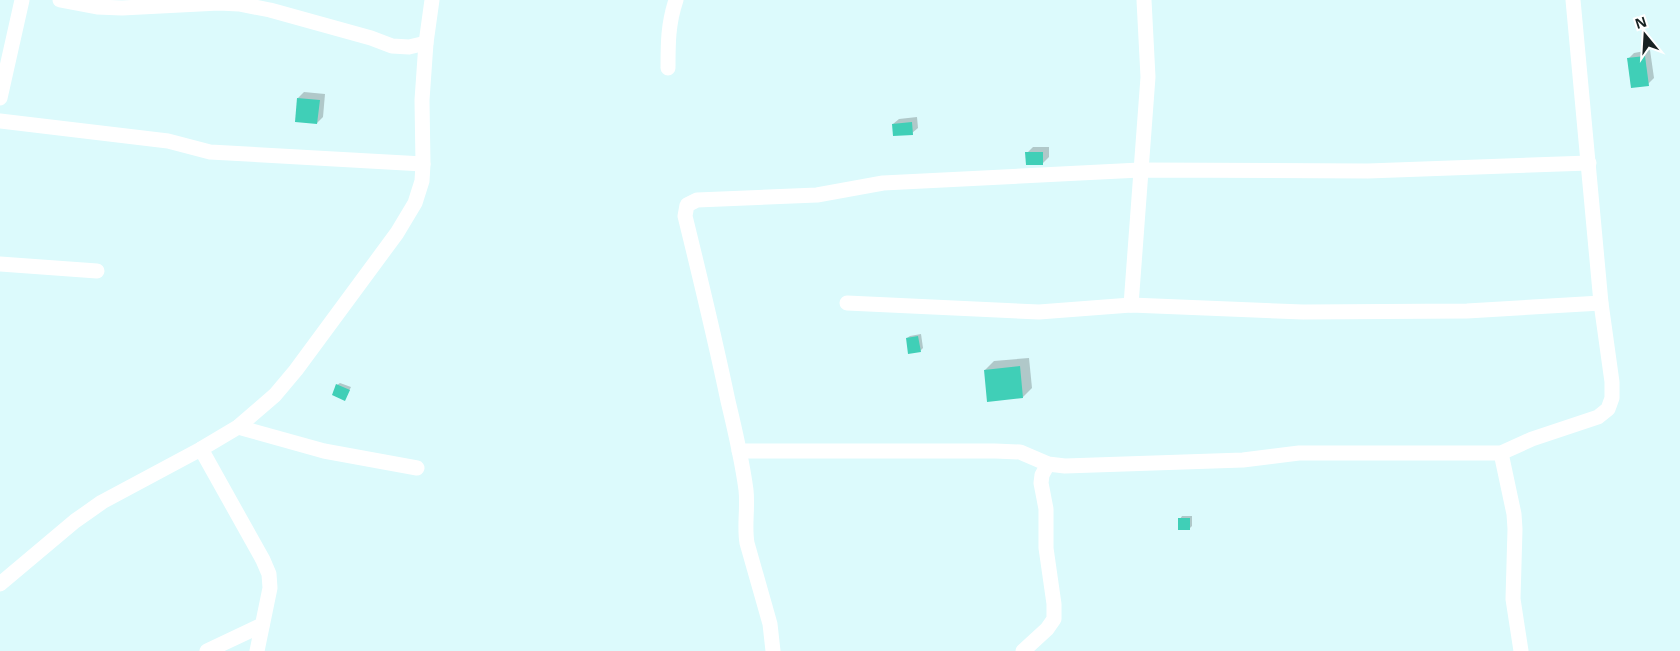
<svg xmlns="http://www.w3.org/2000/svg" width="1680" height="651" font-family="'Noto Sans',sans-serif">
  <rect width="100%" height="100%" fill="#dcfafc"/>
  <g fill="#0003">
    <polygon points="1650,50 1654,78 1648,84 1628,59 1634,53"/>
    <polygon points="304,92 325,94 323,117 317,123 298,98"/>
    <polygon points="917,117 918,128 912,133 893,124 899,119"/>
    <polygon points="1033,147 1049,147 1049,157 1043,163 1027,153"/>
    <polygon points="921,334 923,348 920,351 907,338 910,336"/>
    <polygon points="1029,358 1032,388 1023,397 985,370 994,361"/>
    <polygon points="340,383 351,387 345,399 337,385"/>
    <polygon points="1182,516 1192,516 1192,526 1189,529 1180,519"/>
  </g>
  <g fill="#40cfb7">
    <polygon points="1645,56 1649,86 1631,88 1627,58"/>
    <polygon points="297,98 320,100 317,124 295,122"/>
    <polygon points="912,122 913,135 893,136 892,124"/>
    <polygon points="1025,152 1043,152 1043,165 1026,165"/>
    <polygon points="918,336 921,352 908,354 906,338"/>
    <polygon points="1020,366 1023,398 987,402 984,370"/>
    <polygon points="336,384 350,390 345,401 332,395"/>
    <rect x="1178" y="518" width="12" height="12"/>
  </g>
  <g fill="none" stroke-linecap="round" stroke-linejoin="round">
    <g stroke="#fff" stroke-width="15">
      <polyline points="60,0 97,7 122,8 219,3 239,4 270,10 371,38 392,46 409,47 426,43"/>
      <path d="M668,68C668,43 668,24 676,0"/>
      <polyline points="0,98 22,0"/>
      <polyline points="0,121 168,141 210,152 423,164"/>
      <polyline points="0,264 97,271"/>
      <polyline points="847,303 1039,312 1131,305 1303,312 1467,311 1601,303"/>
      <polyline points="1131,305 1148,77 1144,0"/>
      <polyline points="238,427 324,451 417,468"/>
      <polyline points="201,449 263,560 269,574 270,588 257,651"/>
      <polyline points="739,451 995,451 1020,452 1048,464 1065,466 1243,460 1299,453 1501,453 1532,439 1598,417 1608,409 1612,398 1612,382 1601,303 1573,0"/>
      <polyline points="1501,453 1514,514 1515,529 1513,599 1521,651"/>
      <polyline points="0,584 75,521 102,502 201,449 238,427 275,395 296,370 397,233 415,203 422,181 423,164 422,100 426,43 432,0"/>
      <polyline points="207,651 262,625"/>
      <path d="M773,651L770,624L747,543C744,526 748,508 746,490C742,460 735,430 728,401C715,339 700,277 685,216L687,205L697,200L817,195L883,183L1140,170L1368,171L1589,163"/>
      <polyline points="1023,651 1047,629 1054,619 1054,604 1046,548 1046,509 1041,483 1042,475 1048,464"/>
    </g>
  </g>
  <g transform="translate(1645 35) rotate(342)" stroke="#ffffff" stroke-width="4" paint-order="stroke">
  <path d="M0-4L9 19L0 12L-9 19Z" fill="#172222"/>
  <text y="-8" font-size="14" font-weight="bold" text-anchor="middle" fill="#172222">N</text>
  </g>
</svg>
